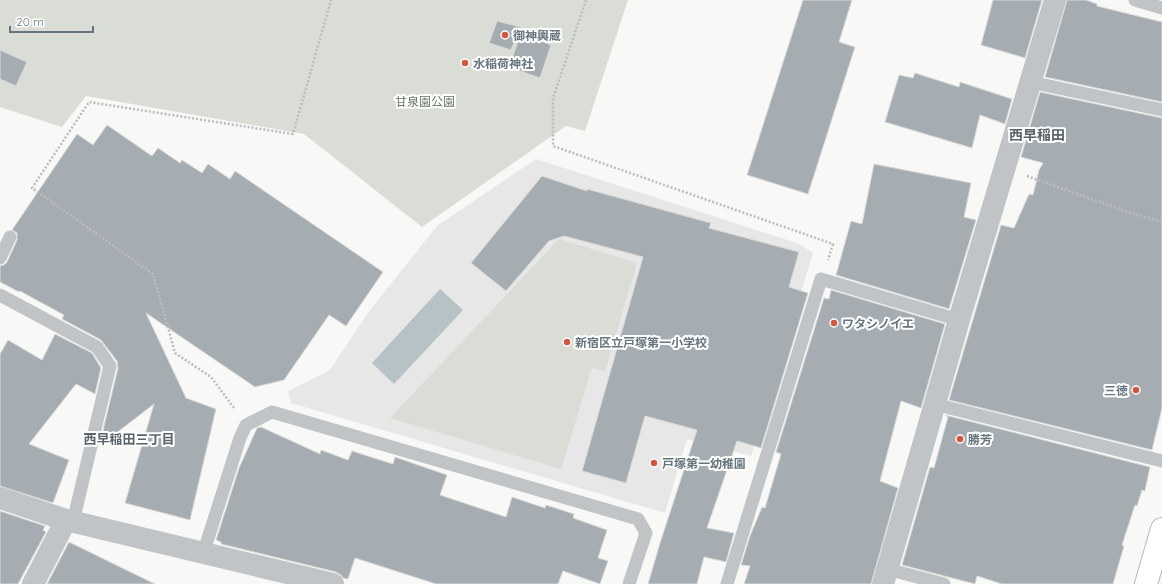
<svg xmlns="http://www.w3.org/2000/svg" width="1162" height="584" font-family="Quicksand,'Noto Sans JP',sans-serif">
  <rect width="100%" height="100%" fill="#f8f8f6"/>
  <polygon fill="#e6e7e6" points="536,159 797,243 813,253 751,456 687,439 665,513 291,403 288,391 330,370 367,314 437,226"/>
  <g fill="#d9ddd6">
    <polygon points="0,0 628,0 585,131 566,126 422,227 304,134 86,96 62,127 0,107"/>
    <polygon points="559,239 637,263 605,371 592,368 561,469 390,418"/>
  </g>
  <polygon fill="#b7c2c6" points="440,289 463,310 394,384 372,363"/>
  <g fill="#a6adb2" stroke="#dadad8">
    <polygon points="803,0 852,0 839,42 855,47 808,194 747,175"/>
    <polygon points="993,0 1042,0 1025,58 981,45"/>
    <polygon points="1067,0 1086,0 1097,4 1097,6 1162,22 1162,102 1045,77"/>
    <polygon points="497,21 521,27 511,50 489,43"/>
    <polygon points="521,33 551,45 540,78 509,67"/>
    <polygon points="0,50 27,62 16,86 0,79"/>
    <polygon points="915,73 959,87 960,82 1012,99 1005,124 980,115 972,148 885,122 899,75 913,78"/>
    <polygon points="1040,92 1162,118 1162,408 1152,450 949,400 1001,225 1014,228 1029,194 1033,195 1039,170 1043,163 1021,157"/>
    <polygon points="107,125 152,156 158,148 180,163 182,160 202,173 208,164 230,179 235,171 383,272 346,326 329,315 284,380 255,387 146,313 186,398 216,409 190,520 125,503 154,404 102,444 104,426 118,368 117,361 101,340 62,319 64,315 20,291 19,292 0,282 0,266 4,265 7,262 17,240 17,233 12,230 77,134 93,145"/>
    <polygon points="874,164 971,183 964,217 976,220 949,309 836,275 851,221 862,224"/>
    <polygon points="542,176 587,191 587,189 711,223 709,228 799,252 789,287 808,293 761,448 737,441 707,528 734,533 726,562 704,557 697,584 648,584 660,543 697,430 645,416 626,483 582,471 643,257 564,236 549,241 506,291 471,263"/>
    <polygon points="831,290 945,324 921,408 901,401 880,481 898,488 871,584 744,584 750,566 741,565 750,536 762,507 765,508 781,454 776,452 824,298 829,299"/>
    <polygon points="55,334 92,353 101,368 95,394 76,384 29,444 69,460 53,503 0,486 0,354 8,340 42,360"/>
    <polygon points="945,415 1150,467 1145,491 1142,490 1137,506 1135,505 1122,545 1124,546 1113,584 1002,584 977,576 975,584 902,565 930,467 934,468 948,417"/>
    <polygon points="261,427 320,454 321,450 348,460 352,451 393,464 395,457 447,475 440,495 506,517 512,497 545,508 546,505 574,514 573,518 607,530 598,558 608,561 600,584 563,571 558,584 436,584 355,558 348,579 343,578 341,575 336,572 221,544 221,542 216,540 239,468 257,428"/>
    <polygon points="0,511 45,526 43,530 46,532 18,584 0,584"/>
    <polygon points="69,542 155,584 47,584"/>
  </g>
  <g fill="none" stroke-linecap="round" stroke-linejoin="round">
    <g stroke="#b4b8bb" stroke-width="24">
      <polyline id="primary" points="1146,584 1162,529"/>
    </g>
    <g stroke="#babdbf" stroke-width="2.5" stroke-dasharray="2 2" stroke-linecap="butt">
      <polyline points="586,0 553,98 553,146 833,244 828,260"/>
      <polyline points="1027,176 1119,209 1162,222"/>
      <polyline points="234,408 211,377 175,353 153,274 32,188 89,102 293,134 331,0"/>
      <polyline points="138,584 139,583"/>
    </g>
    <g stroke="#c0c4c7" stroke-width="13">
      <polyline points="1135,0 1162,8"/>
      <polyline points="1030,82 1162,110"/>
      <polyline points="0,258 10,237"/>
      <polyline points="0,295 97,347 110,366 73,522"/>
      <polyline points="934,404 1162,461"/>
      <polyline points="203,554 240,438 246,425 272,412 638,519 646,533 629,584"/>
      <polyline points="887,569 944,584"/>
      <polyline points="727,584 821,279 959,320"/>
    </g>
    <g stroke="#c0c4c7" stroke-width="22">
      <polyline points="0,498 66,520 333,584"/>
      <polyline points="33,584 66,520"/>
      <polyline points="883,584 959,320 1055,0"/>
    </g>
    <use href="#primary" stroke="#fff" stroke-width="22"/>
  </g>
  <g fill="#cf583f" stroke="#fff" stroke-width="1.5">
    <circle cx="505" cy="35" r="4"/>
    <circle cx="465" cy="63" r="4"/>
    <circle cx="834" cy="323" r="4"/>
    <circle cx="567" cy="342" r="4"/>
    <circle cx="1136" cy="390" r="4"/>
    <circle cx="960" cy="439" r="4"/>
    <circle cx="654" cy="463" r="4"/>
  </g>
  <g text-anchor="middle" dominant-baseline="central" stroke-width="4" stroke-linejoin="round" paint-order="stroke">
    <g font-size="12" font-weight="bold" fill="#66757e" stroke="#fff" text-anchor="start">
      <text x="513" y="35">御神輿蔵</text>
      <text x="473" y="63">水稲荷神社</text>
      <text x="842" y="323">ワタシノイエ</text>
      <text x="575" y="342">新宿区立戸塚第一小学校</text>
      <text x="1128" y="390" text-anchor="end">三徳</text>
      <text x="968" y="439">勝芳</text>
      <text x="662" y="463">戸塚第一幼稚園</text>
    </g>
    <g font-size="12" fill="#697765" stroke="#fff">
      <text x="425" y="101">甘泉園公園</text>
    </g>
    <g font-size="13" font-weight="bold" fill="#58636a" stroke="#fff">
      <text x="129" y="439">西早稲田三丁目</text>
    </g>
    <g font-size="14" font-weight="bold" fill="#58636a" stroke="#fff">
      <text x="1037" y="135">西早稲田</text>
    </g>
  </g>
  <path d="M10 26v6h83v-6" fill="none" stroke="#66757e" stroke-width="2"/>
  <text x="16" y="26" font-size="12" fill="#66757e" stroke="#ffffff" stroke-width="3" paint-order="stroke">20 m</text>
</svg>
